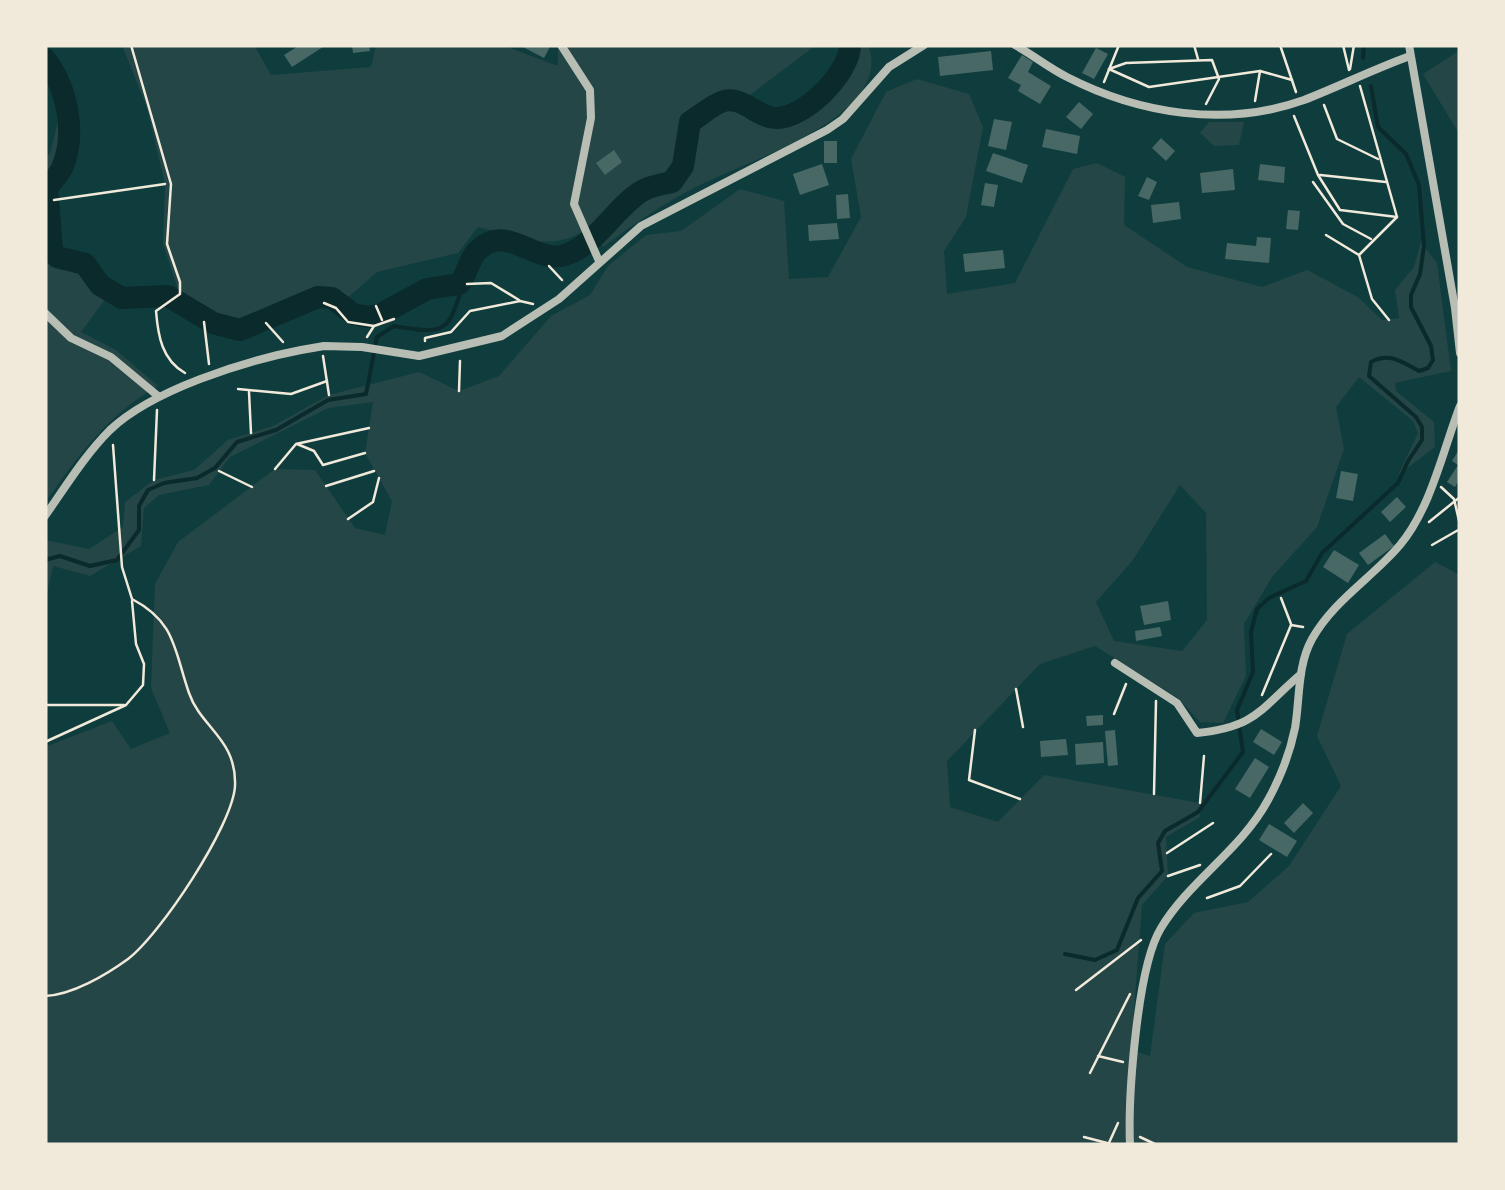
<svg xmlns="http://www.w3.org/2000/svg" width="1505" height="1190" font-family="'IBM Plex Sans',sans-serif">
  <rect width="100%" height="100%" fill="#0f3d3e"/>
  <g fill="#244646" fill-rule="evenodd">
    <path d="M122,45H254L271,75L371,67L376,45H502L558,66V45H816L747,97L779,113C806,107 850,76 843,45H868C896,116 746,161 700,185C665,202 634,224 603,247L592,225C555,255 520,237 478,227L458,253L377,272L336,308C307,297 266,323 241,337L175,310L177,286L163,244L165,184L147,108Z"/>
    <path d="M45,46L70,84L72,118L71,165L54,187L58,250L84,256L115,286L81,332L116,350L158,386C108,414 77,457 45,503V156L50,154L60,113L45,68Z"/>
    <polygon points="1460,50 1460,135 1423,74"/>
    <path d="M917,79L969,94L983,127L966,217L944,251L947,294L1015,283L1073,169L1097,163L1125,177L1124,225L1187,267L1262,287L1307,270L1358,297L1382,320L1399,318L1395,290L1414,267L1421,242L1437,263L1451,371L1395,383L1396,391L1434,422L1435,447L1398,475L1418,433L1413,421L1359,377L1336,407L1344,449L1317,527L1272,577L1244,624L1246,676L1223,723L1200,722L1178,698L1095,646L1040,664L947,761L950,807L998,822L1044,775L1200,803V817L1166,837L1168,876L1142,905L1131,1050L1150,1056L1165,944L1194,913L1248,902L1289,866L1341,786L1317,736L1347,634L1435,562L1460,575V1145H45V747L112,721L131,749L170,733L151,688L155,584L178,542L275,469L315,470L355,528L385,535L392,501L365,453L373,402L328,408L230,457L209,485L159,495L144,508L141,546L90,576L53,566L45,602V540L89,549L123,527L125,502L154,480L194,470L228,440L273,426L329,395L419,372L459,391L499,376L551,316L590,295L608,266L646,235L681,231L740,189L784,201L789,279L828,277L861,217L851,159L886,92ZM1180,485L1206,513L1207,620L1182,651L1114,641L1096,602L1133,560Z"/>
    <polygon points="1209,122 1244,122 1239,145 1214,146 1200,133"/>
  </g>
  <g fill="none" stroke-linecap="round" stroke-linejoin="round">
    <g stroke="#0a2a2b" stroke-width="4">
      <polyline points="1363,58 1364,45"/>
      <path d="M45,560L60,556L90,566L117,560L139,530V506L148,490L164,483L197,478L215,468L237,442L276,430L328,400L366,394L377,337L394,326C451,336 448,330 465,278"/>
      <path d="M1065,954L1095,960L1117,950L1138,898L1162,871L1158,843L1165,831L1198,812L1243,752L1237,710L1253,672L1251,632L1257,609L1269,598L1306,581L1322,553L1398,483L1408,461L1422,440V427L1416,417L1369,376L1371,362C1390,352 1402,362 1419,371L1428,368L1433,360L1431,346L1411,307V295L1420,274L1424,246L1419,185L1406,154L1378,127L1371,86"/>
    </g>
    <path stroke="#0a2a2b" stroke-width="22" d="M45,59C67,87 77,133 62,168C59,175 51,182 47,188L52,250L57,257L85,264L100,285L122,298L168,296L213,323L240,330L318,297L332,298L353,314L369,317L381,314L427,289L459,284C467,275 469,259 477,251C508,221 534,265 565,255C598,244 614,208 642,191C650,186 663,184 672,182L683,166L690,122C700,116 713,104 724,101C743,96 758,118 776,118C804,119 850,73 850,45"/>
  </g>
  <g fill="#486865">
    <polygon points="300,45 326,45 292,67 284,55"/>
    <polygon points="352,45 369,45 370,51 353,53"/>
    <polygon points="519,45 551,45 544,58"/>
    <polygon points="1096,48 1108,54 1094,79 1082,73"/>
    <polygon points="991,51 993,70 940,76 938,57"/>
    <polygon points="1022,55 1033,62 1028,72 1051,86 1040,104 1018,91 1021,85 1008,78"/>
    <polygon points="1079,102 1093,114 1081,129 1066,117"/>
    <polygon points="994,119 1012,122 1006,150 988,146"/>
    <polygon points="1046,129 1080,136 1077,154 1042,147"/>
    <polygon points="1161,138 1175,151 1166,161 1152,148"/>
    <rect x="824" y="141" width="13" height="22"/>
    <polygon points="614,150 622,162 605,175 596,163"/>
    <polygon points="993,153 1028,165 1022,183 986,171"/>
    <polygon points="822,164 829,185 800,195 793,174"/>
    <polygon points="1260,164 1285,167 1284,183 1258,180"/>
    <polygon points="1233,169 1235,190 1202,193 1200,173"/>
    <polygon points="1147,177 1157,182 1149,200 1138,196"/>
    <polygon points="985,183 998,185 994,207 981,205"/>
    <polygon points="848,194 850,218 837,219 836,195"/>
    <polygon points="1179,202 1181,219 1153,223 1151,205"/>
    <polygon points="1288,210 1300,211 1298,230 1286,229"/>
    <polygon points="837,223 839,239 809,241 808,225"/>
    <polygon points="1257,237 1271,238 1269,263 1225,259 1227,243 1256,246"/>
    <polygon points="1003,250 1005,268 965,272 963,254"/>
    <polygon points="1460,448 1460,479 1455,487 1447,482 1458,465 1452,461"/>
    <polygon points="1341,471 1358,474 1353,501 1336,498"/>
    <polygon points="1397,497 1406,507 1390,522 1381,512"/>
    <polygon points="1385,534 1394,546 1368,565 1359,553"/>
    <polygon points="1334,550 1359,565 1348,583 1323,567"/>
    <polygon points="1168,601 1171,620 1144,625 1140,606"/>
    <polygon points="1160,627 1162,636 1136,641 1135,631"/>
    <polygon points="1103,715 1103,725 1087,726 1086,716"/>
    <polygon points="1261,729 1282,742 1274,755 1253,742"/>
    <polygon points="1115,730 1118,765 1108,766 1105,731"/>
    <polygon points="1066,739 1068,755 1041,757 1040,741"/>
    <polygon points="1103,742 1104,763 1076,765 1075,744"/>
    <polygon points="1255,758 1269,767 1250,798 1235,789"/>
    <polygon points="1303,803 1313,813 1294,833 1284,823"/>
    <polygon points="1269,824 1297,841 1287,857 1259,840"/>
  </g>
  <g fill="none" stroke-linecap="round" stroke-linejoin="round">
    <g stroke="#f1e9da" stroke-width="2.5">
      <path d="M131,45L171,184L167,244L180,282V294L156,311C158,336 162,360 185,373"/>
      <polyline points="1194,45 1198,59"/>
      <polyline points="1280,45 1296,92"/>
      <polyline points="1343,45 1349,70"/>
      <polyline points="1109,69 1149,87 1260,71 1292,80"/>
      <polyline points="1109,69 1126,63 1212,60 1219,79 1206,104"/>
      <polyline points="1350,69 1354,45"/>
      <polyline points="1104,82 1119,45"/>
      <polyline points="1360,86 1397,217 1359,255 1372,299 1389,320"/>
      <polyline points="1255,101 1260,71"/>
      <polyline points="1324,105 1337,139 1378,159"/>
      <polyline points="1294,116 1318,175 1340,210 1397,217"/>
      <polyline points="1320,175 1386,182"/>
      <polyline points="1313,182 1343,224 1371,239"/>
      <polyline points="54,200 165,184"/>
      <polyline points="1326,235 1359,255"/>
      <polyline points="549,266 562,280"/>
      <polyline points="467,284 491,283 519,300"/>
      <polyline points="324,303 336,308 348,322 374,326"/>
      <polyline points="376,306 382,320"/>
      <polyline points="204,322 209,364"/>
      <polyline points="266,323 283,342"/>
      <polyline points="367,337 374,326 394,319"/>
      <polyline points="425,341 425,338 451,332 470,311 520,301 533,304"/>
      <polyline points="323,356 329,395"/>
      <polyline points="238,389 291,394 327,381"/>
      <polyline points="459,391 460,361"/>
      <polyline points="249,392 251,433"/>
      <polyline points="297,444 314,451 323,465 365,453"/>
      <polyline points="275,469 296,444 369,428"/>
      <polyline points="219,471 252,487"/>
      <polyline points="154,480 157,410"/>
      <polyline points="326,486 374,471"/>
      <polyline points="1441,487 1454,499 1460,525"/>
      <polyline points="348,519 373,502 379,478"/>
      <polyline points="1429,522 1460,497"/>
      <polyline points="1432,545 1460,529"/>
      <polyline points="1281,598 1291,624"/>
      <polyline points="1016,689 1023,727"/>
      <polyline points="1262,695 1291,625 1303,627"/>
      <polyline points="45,705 124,705"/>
      <polyline points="1114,714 1126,684"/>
      <polyline points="975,730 969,780 1020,799"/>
      <polyline points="45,742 126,705 143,685 144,664 136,644 132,601"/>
      <polyline points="1154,794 1156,701"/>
      <polyline points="1200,803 1204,756"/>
      <polyline points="1167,853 1213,823"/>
      <polyline points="1168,876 1200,865"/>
      <polyline points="1207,898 1240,886 1271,854"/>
      <polyline points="1076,990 1141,940"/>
      <path d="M45,996C72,995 106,975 128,959C160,935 233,825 235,786C237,739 201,728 189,693C174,650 176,622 132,599L122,567L113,445"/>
      <polyline points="1098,1056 1123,1062"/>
      <polyline points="1090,1073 1130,994"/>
      <polyline points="1084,1137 1107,1143"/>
      <polyline points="1140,1137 1157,1145"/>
      <polyline points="1108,1145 1118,1123"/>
    </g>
    <g stroke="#b8beb3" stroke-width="8">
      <polyline points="561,45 590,90 591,118 574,204 599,261"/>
      <path d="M1015,45C1033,55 1049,68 1067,77C1139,114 1226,128 1304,100C1340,86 1374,69 1410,56"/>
      <polyline points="1409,45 1455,308 1460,353"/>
      <polyline points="45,313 71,338 111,357 158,396"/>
      <path d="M45,516C66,486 85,455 110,430C152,390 244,361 301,350L324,346L362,347L419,356L502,336L559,299L641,226L827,130L843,119L889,67L924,45"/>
      <path d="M1115,663L1177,703L1197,733C1256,727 1259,710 1301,674"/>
      <path d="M1130,1145C1128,1097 1137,967 1161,928C1190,880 1241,850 1268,800C1280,778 1290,753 1295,728C1300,699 1297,666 1312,639C1334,600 1372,578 1400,545C1431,508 1443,450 1460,406"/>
    </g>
  </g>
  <rect width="1505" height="1190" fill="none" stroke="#f1e9da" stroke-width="95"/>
</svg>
